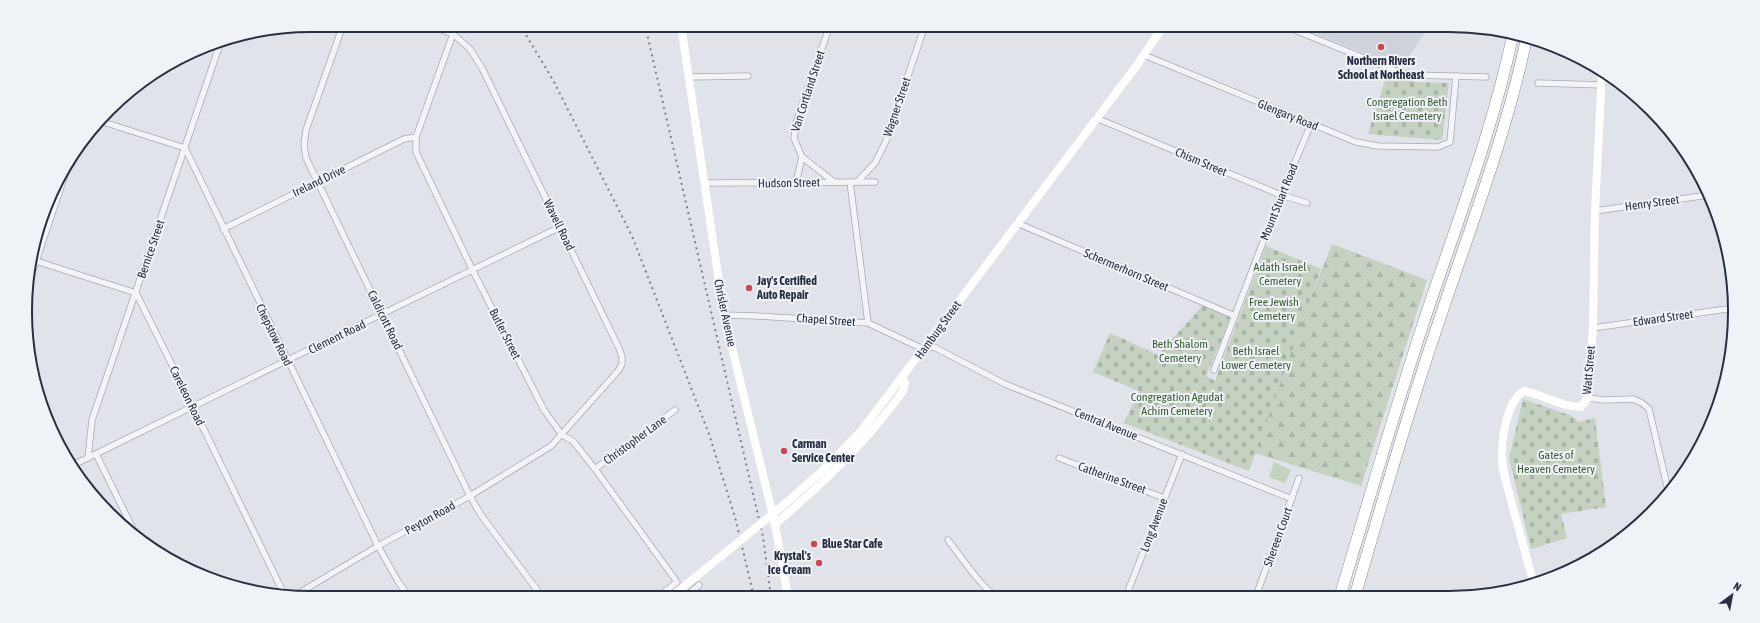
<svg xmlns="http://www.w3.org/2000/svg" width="1760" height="623" font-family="'Asap Condensed',sans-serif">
  <defs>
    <pattern id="forest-firs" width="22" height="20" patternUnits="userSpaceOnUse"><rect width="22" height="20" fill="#c5d2c1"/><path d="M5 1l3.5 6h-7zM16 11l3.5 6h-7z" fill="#a9b5a7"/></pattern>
    <pattern id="cemetery-stones" width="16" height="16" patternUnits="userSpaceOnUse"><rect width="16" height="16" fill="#c5d2c1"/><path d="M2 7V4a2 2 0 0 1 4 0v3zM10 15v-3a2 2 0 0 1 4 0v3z" fill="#a9b5a7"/></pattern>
  </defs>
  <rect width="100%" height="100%" fill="#e0e3e9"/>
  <polygon fill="#ced2da" points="1293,25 1430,25 1401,68"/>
  <polygon fill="url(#forest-firs)" points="1332,244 1427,280 1361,486 1255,453 1307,307"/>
  <g fill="url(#cemetery-stones)">
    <polygon points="1387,74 1415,82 1449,83 1442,140 1368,134"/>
    <polygon points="1266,246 1321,269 1249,471 1124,423 1139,391 1093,372 1110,333 1158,355 1203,305 1231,318 1206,376 1215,381"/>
    <polygon points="1523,399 1572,416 1578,422 1595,418 1606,507 1561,514 1567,538 1531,549 1509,458"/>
  </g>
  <polygon fill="#c5d2c1" points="1274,462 1291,470 1285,483 1269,477"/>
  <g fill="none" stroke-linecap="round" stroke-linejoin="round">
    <g stroke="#a5aab3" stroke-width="7">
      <g id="street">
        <polyline points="343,25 306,130 304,145 306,158 470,496 481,515 543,598"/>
        <polyline points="830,25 797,120 794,138 802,157 834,182"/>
        <polyline points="1282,25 1401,73 1414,75 1486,77"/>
        <polyline points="453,34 416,137 416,152 473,271 544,410 562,435 573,441 595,469 677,582 658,597"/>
        <polyline points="1144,55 1356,142 1378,146 1438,147 1450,142 1456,76"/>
        <polyline points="689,77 748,76"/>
        <polyline points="1538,83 1602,85"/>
        <polyline points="1096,118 1281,195 1307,203"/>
        <polyline points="100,121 185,148 378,546 399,583 410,598"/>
        <polyline points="850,182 868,323"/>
        <polyline points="857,182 875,163 886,141 925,25"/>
        <polyline points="704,183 875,182"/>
        <polyline points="796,183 802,157"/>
        <polyline points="1595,211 1709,195"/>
        <polyline points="1017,223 1235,316"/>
        <polyline points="223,229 404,139 416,137"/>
        <polyline points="36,261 136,293 193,407 284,594"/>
        <polyline points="27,288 70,160"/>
        <polyline points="724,315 757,316 868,323 923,349 934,347 1005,384 1292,499"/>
        <polyline points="1593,328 1734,308"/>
        <polyline points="1214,370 1281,195 1311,124"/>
        <polyline points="1588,398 1604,400 1633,399 1642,403 1649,409 1668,490"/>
        <polyline points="96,454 137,537"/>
        <polyline points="88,458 92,420 221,41"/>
        <polyline points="1059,458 1164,498"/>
        <polyline points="71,466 560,227"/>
        <polyline points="595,469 675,410"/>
        <path d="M948,540C960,555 982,589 997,597"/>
        <polyline points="294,596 378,546 470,496 551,446 618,371 622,364 622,357 619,348 482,68 470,49 453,34 428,25"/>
        <polyline points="1126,596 1182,454"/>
        <polyline points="1256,596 1299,478"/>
        <polyline points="685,597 699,585"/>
      </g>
    </g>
    <g stroke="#87909f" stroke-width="12">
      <g id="highway">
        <path d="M1340,596C1367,506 1393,416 1422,327C1454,230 1492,134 1513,34"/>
        <path d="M1355,596C1381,507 1406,418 1436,330C1468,233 1506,137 1527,36"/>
      </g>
    </g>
    <use href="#street" stroke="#f2f4f7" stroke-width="5.5"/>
    <g stroke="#fff" stroke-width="8">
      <polyline points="681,25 724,315 775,524 788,597"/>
      <polyline points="787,502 823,470 862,430 1137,65 1164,25"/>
      <path d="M775,524C823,484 867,442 903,391L905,383L902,378"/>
      <path d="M1533,581C1526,556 1519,530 1512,504C1508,487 1501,470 1502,452C1502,435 1508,400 1524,391C1544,395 1561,407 1581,407L1588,398L1593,328L1595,211L1602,71"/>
      <polyline points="671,597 730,549"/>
    </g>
    <use href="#highway" stroke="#fff" stroke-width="11"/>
    <g stroke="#7a8292" stroke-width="2" stroke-dasharray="2 4" stroke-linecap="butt">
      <polyline points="520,25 553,80 632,236 709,434 735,517 754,597"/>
      <polyline points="645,25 763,537 771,597"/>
    </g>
    <polyline stroke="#fff" stroke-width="8" points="730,549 787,502"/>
  </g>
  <g fill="#cb4755" stroke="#eff2f6" stroke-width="1.5">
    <circle cx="1381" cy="47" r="4"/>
    <circle cx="749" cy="288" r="4"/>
    <circle cx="784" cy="451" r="4"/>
    <circle cx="814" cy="544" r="4"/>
    <circle cx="819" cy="563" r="4"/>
  </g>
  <g text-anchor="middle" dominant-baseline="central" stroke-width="4" stroke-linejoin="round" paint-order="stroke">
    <g font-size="12" font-weight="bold" fill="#293040" stroke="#eff2f6" text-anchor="start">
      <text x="1381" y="61" text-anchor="middle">Northern Rivers<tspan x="1381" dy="14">School at Northeast</tspan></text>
      <text x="757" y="281">Jay's Certified<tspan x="757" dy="14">Auto Repair</tspan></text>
      <text x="792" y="444">Carman<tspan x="792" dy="14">Service Center</tspan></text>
      <text x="822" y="544">Blue Star Cafe</text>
      <text x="811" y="556" text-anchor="end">Krystal's<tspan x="811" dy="14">Ice Cream</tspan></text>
    </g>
    <g font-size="12" fill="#293040" stroke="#eff2f6">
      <text transform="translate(808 91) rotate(-72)">Van Cortland Street</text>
      <text transform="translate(897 107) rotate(-71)">Wagner Street</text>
      <text transform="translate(1288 115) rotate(22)">Glengary Road</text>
      <text transform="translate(1201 162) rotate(23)">Chism Street</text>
      <text transform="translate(319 181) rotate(-26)">Ireland Drive</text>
      <text transform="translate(789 183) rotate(-1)">Hudson Street</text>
      <text transform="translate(1279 202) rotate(-68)">Mount Stuart Road</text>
      <text transform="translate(1652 203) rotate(-8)">Henry Street</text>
      <text transform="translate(559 225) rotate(64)">Wavell Road</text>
      <text transform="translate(151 249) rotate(-71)">Bernice Street</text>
      <text transform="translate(1126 270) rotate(23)">Schermerhorn Street</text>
      <text transform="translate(725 313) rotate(78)">Chrisler Avenue</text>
      <text transform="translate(1663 318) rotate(-8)">Edward Street</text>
      <text transform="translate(385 320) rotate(64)">Caldicott Road</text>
      <text transform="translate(826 320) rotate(4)">Chapel Street</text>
      <text transform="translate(938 330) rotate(-54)">Hamburg Street</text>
      <text transform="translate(505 334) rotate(63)">Butler Street</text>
      <text transform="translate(274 335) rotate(64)">Chepstow Road</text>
      <text transform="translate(337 337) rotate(-26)">Clement Road</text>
      <text transform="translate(1589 370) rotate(-85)">Watt Street</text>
      <text transform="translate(187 396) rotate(64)">Careleon Road</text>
      <text transform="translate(1106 424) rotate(22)">Central Avenue</text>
      <text transform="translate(635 440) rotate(-36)">Christopher Lane</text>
      <text transform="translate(1112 478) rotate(20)">Catherine Street</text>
      <text transform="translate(430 518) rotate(-29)">Peyton Road</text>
      <text transform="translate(1154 525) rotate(-69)">Long Avenue</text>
      <text transform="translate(1278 537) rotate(-70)">Shereen Court</text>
    </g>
    <g font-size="12" fill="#3c5b36" stroke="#eff2f6">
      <text x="1407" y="102">Congregation Beth<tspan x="1407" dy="14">Israel Cemetery</tspan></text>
      <text x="1280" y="267">Adath Israel<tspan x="1280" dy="14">Cemetery</tspan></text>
      <text x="1274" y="302">Free Jewish<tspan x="1274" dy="14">Cemetery</tspan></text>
      <text x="1180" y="344">Beth Shalom<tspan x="1180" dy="14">Cemetery</tspan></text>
      <text x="1256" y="351">Beth Israel<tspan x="1256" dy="14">Lower Cemetery</tspan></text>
      <text x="1177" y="397">Congregation Agudat<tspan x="1177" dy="14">Achim Cemetery</tspan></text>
      <text x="1556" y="455">Gates of<tspan x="1556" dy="14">Heaven Cemetery</tspan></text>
    </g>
  </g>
  <path d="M0 0H1760V623H0ZM311 32H1449A279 279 0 0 1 1728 311V312A279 279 0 0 1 1449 591H311A279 279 0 0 1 32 312V311A279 279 0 0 1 311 32Z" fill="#eff2f6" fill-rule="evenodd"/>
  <path fill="none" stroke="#293040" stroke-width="2" d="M311 32H1449A279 279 0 0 1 1728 311V312A279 279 0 0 1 1449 591H311A279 279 0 0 1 32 312V311A279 279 0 0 1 311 32Z"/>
  <g transform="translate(1732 595) rotate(32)" stroke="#eff2f6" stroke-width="3" paint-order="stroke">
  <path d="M0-3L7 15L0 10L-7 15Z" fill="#293040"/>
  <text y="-6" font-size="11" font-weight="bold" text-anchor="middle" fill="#293040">N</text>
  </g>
</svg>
